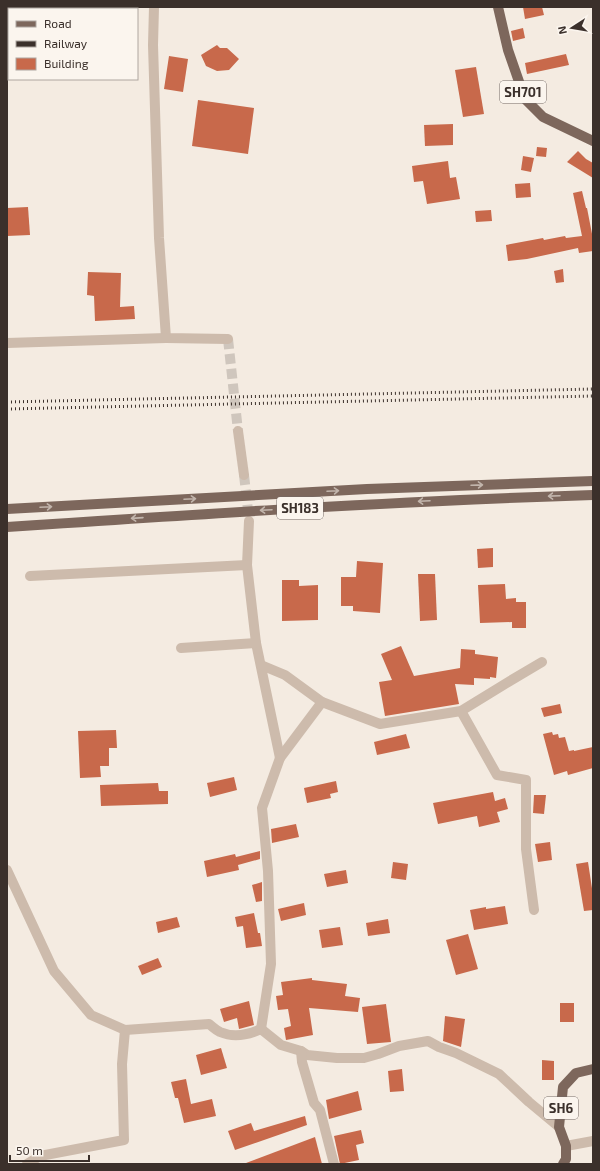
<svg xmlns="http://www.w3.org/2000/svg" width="600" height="1171" font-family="'Exo 2',sans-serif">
  <rect width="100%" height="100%" fill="#f4ebe1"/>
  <g fill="#c8694b">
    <polygon points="523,7 542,7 544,15 525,19"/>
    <polygon points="523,28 525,38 513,41 511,31"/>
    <polygon points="217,45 220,48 227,48 239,59 229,70 217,71 206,66 201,55"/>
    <polygon points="566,54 569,65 527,74 525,63"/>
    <polygon points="169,56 188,59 183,92 164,89"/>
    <polygon points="476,67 484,114 463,117 455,70"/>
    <polygon points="198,100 254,108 248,154 192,146"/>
    <polygon points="453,124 453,145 425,146 424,125"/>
    <polygon points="537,147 547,148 546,157 536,156"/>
    <polygon points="578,151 586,159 593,163 593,178 567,162"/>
    <polygon points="523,156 534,158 531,172 521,170"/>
    <polygon points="448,161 450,178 456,177 460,199 427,204 423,181 414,182 412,166"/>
    <polygon points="530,183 531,197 516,198 515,184"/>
    <polygon points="582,191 586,208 587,208 593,239 593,251 579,253 578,248 527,259 508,261 506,245 543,238 544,240 565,236 566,238 582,236 573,193"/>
    <polygon points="28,207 30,235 7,236 7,208"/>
    <polygon points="491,210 492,221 476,222 475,211"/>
    <polygon points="563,269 564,282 556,283 554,271"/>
    <polygon points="88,272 121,273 120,307 134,306 135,319 95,321 94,296 87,295"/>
    <polygon points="493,548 493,567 478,568 477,549"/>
    <polygon points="357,561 383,563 380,613 353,611 353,606 341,606 341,577 356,577"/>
    <polygon points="418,574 435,574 437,620 420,621"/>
    <polygon points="282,580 299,580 299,586 318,585 318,620 282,621"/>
    <polygon points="505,584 506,599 516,598 516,602 526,602 526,628 512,628 512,622 480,623 478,585"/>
    <polygon points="401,646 414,676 460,668 461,649 475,650 475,654 498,657 496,678 490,677 490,679 474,678 474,685 455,684 459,704 385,716 379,682 392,680 381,654"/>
    <polygon points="560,704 562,713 544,717 541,708"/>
    <polygon points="116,730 117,748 109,748 109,766 100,766 101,777 80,778 78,731"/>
    <polygon points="552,732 553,735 558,734 559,738 565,737 569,751 574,750 574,751 593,747 593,768 568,775 567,771 554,775 543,734"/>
    <polygon points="406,734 410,748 377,755 374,742"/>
    <polygon points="234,777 237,790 210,797 207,783"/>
    <polygon points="336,781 338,792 330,794 331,798 307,803 304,788"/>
    <polygon points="158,783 159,791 168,791 168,804 101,806 100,785"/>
    <polygon points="493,792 495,801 505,798 508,809 497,812 500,822 479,827 477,816 438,824 433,803"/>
    <polygon points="534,795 546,795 544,814 533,813"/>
    <polygon points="296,824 299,837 272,843 271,829"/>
    <polygon points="550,842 552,860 538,862 535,844"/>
    <polygon points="260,851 260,859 238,865 239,870 207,877 204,861 235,854 236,857"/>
    <polygon points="393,862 408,864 406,880 391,878"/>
    <polygon points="588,862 593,895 593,910 584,911 576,864"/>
    <polygon points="346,870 348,883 327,887 324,874"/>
    <polygon points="262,882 262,901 256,902 252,885"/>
    <polygon points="304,903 306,915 281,921 278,909"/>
    <polygon points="505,906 508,924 474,930 470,910 486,907 486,909"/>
    <polygon points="254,913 258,933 260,933 262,946 246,948 243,926 237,927 235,917"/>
    <polygon points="177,917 180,927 158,933 156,922"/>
    <polygon points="388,919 390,933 368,936 366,923"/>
    <polygon points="340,927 343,945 322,948 319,930"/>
    <polygon points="468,934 478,969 456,975 446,940"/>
    <polygon points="158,958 162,967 142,975 138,966"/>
    <polygon points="312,978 312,980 347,984 345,996 360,998 358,1012 309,1008 313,1035 286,1040 284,1028 291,1026 288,1009 278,1010 276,996 283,995 281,982"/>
    <polygon points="249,1001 254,1025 239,1029 237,1018 224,1022 220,1009"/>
    <rect x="560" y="1003" width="14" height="19"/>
    <polygon points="386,1004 391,1042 367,1044 362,1007"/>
    <polygon points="445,1016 465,1019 461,1047 443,1041"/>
    <polygon points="221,1048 227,1068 201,1075 196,1055"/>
    <polygon points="542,1060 554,1061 554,1080 542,1080"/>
    <polygon points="402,1069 404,1091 390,1092 388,1071"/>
    <polygon points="186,1079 191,1104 212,1099 216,1116 184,1123 178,1098 175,1098 171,1082"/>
    <polygon points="358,1091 362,1110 329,1119 326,1100"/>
    <polygon points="305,1116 307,1125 235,1150 228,1131 251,1123 254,1131"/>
    <polygon points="361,1130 364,1143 356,1145 359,1160 340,1164 334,1136"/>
    <polygon points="315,1137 322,1164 247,1164 246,1163"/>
  </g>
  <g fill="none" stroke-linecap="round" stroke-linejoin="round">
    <g stroke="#cfc6bd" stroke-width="10" stroke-dasharray="10 5" stroke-linecap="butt">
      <polyline points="228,339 238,431"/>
      <polyline points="244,475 249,519"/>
    </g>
    <g stroke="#cdbbac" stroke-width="10">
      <polyline points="154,7 153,45 159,238 166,338 228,339"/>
      <polyline points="7,343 166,338"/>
      <polyline points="238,431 244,475"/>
      <polyline points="249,521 247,565 256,643 280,758"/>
      <polyline points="30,576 247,565"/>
      <polyline points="181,648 256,643"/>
      <polyline points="261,665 285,675 322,702 380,724 461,711 510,681 542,662"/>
      <polyline points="461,711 497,775 526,780 526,849 534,910"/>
      <path d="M7,870L54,971L91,1015L125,1030L209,1024C213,1027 216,1030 220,1032C234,1038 248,1035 261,1029L281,1045L301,1051L307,1055L337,1058H364L378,1054L399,1046L428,1041L439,1047L456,1053L499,1074L529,1102L559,1127"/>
      <polyline points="261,1029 271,964 268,871 262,808 280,758 322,702"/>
      <polyline points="301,1051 302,1062 314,1103 320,1110 334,1164"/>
      <polyline points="566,1146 593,1141"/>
      <polyline points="27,1164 40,1156 124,1140 122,1064 125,1030"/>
    </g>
    <g stroke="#7d675c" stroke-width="10">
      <polyline points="498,7 508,50 525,99 543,117 593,141"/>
      <polyline points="7,509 367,489 593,481"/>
      <path d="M7,527C202,514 397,501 593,495"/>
      <polyline points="563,1164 566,1159 566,1146 559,1127 563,1087 576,1073 593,1069"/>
    </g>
    <g stroke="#3b302b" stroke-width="3" stroke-dasharray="1 3" stroke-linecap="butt">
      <polyline points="7,402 593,389"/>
      <polyline points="7,409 593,396"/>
    </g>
  </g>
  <defs><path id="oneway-shaft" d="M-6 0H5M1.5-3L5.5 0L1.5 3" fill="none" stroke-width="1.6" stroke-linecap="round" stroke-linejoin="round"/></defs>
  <g stroke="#c2b5ac">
    <use href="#oneway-shaft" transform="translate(477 485) rotate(-2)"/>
    <use href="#oneway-shaft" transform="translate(333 491) rotate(-3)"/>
    <use href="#oneway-shaft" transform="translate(554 496) rotate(178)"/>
    <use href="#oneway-shaft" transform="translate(190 499) rotate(-3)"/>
    <use href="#oneway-shaft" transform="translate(424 501) rotate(177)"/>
    <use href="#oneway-shaft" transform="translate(46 507) rotate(-3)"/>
    <use href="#oneway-shaft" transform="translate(266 510) rotate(177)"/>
    <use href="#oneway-shaft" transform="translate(137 518) rotate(176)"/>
  </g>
  <g text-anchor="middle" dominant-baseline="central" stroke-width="3" stroke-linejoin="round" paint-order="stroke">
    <g fill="#fbf5ee" stroke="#756b66" stroke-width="1">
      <rect x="500" y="81" width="46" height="22" rx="3"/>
      <rect x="277" y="497" width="46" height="22" rx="3"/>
      <rect x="544" y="1097" width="34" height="22" rx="3"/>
    </g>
    <g font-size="13" font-weight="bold" fill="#3b302b">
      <text x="523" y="92">SH701</text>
      <text x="300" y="508">SH183</text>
      <text x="561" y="1108">SH6</text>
    </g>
  </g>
  <rect width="600" height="1171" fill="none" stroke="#3b302b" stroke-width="16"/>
  <rect x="8" y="8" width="130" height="72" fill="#fbf5ee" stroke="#aea6a0"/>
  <rect x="16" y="21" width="20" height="6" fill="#7d675c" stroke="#aea6a0"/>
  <text x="44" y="28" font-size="12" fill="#3b302b">Road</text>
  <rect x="16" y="41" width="20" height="6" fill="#3b302b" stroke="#aea6a0"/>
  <text x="44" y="48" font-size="12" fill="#3b302b">Railway</text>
  <rect x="16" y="58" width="20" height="12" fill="#c8694b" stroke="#aea6a0"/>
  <text x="44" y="68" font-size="12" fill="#3b302b">Building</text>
  <g transform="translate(572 28) rotate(258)" stroke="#fbf5ee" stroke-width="3" paint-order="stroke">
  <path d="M0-3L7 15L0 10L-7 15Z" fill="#3b302b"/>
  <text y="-6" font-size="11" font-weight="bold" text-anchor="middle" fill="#3b302b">N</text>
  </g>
  <path d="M10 1155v6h79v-6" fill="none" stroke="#3b302b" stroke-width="2"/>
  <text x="16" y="1155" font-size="12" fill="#3b302b" stroke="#fbf5ee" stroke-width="3" paint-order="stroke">50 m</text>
</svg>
